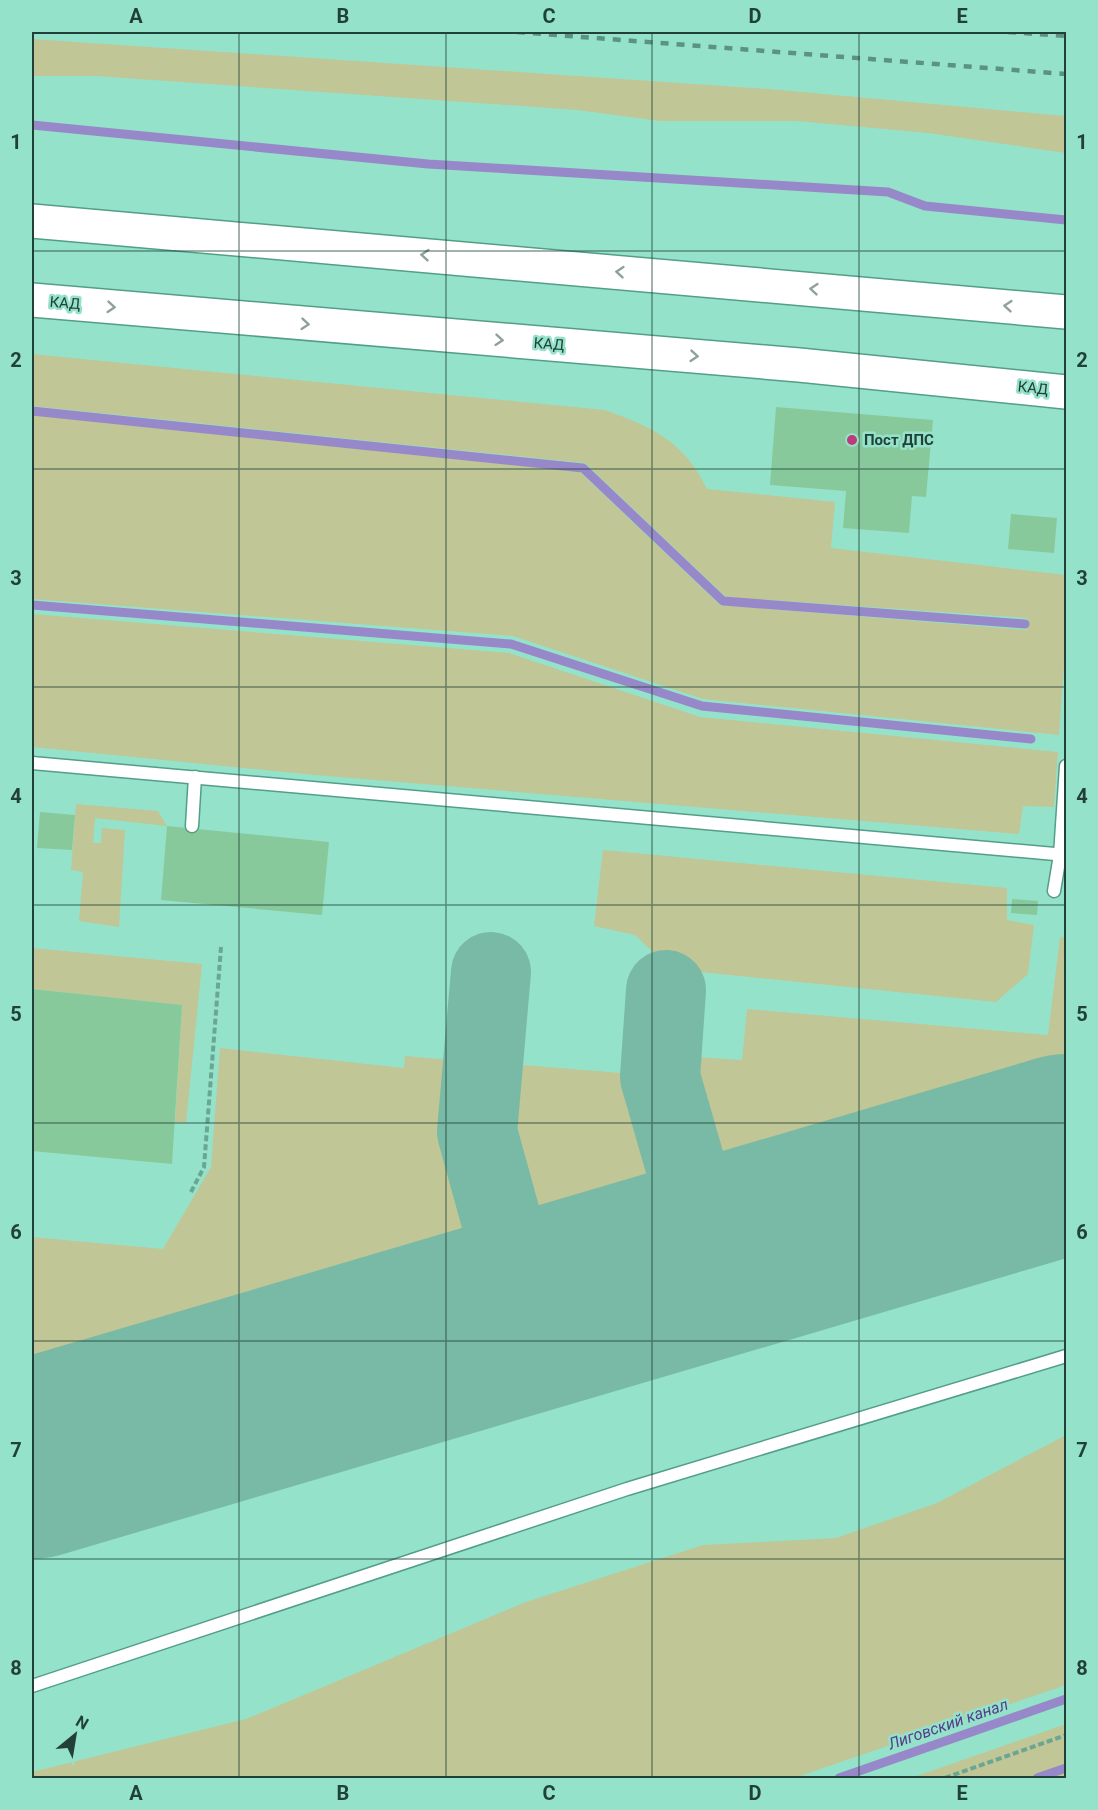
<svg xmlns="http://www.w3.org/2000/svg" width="1098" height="1810" font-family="Roboto,sans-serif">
  <rect width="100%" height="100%" fill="#95e2cb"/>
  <g fill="#c0c695">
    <polygon points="32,39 769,89 1066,116 1066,153 928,133 797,121 660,121 577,110 96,76 32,76"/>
    <path d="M32,354L605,410C652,427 684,441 707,489L835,502L831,548L1066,575V637L1059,735L703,699L513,636L32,599V414L579,471L720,605L1027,630V618L726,597L585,463L32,406Z"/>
    <polygon points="32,614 509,653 700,717 1058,752 1054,807 1023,806 1019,834 315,775 32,747"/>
    <polygon points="76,804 158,811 167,826 95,818 93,843 101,843 102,828 125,830 119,927 79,921 83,872 71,870"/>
    <polygon points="603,850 1007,888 1007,920 1034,925 1028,974 996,1002 671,969 635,935 594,926"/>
    <polygon points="1060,937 1066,938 1066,1098 740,1195 703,1178 678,1077 679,1056 742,1060 747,1009 1048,1035"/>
    <polygon points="32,948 202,964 186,1123 175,1122 182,1005 32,989"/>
    <polygon points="220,1048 404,1068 405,1056 463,1061 459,1131 487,1242 470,1274 32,1401 32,1237 163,1249 211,1167"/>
    <polygon points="499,1063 645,1075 677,1181 658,1218 556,1249 524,1229 496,1130"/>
    <polygon points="1066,1435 1066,1685 794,1778 32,1778 32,1772 246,1719 526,1602 703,1545 836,1538 937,1503"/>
    <polygon points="1066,1724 1066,1778 911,1778"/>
  </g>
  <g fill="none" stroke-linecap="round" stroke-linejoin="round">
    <g stroke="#9789c9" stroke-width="9">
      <polyline points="32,125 428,164 888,192 925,206 1066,220"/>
      <polyline points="32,411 583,468 723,601 1025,624"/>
      <polyline points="32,605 511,644 702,706 1031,739"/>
      <polyline points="839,1778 1066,1699"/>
      <polyline points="1037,1778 1066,1768"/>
    </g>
    <g stroke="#78baa6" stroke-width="80">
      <polyline points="491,972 477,1132 527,1313"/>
      <polyline points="666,990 660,1077 712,1258"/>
    </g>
    <polyline stroke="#78baa6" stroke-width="200" points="32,1459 1066,1154"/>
  </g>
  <g fill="#88c99c">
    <polygon points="776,407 933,420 926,497 912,496 909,533 843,528 846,491 770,485"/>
    <polygon points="1011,514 1057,518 1054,553 1008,549"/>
    <polygon points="40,812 75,815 72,850 37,848"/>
    <polygon points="167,826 329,842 322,915 161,900"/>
    <polygon points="1012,899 1038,901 1037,915 1011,913"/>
    <polygon points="32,989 182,1005 172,1164 32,1151"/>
  </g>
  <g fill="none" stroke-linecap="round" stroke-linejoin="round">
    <g stroke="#539e89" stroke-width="15">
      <g id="service">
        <polyline points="32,763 1066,855"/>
        <polyline points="192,826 195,777"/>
        <polyline points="1054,891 1060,855 1066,766"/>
        <polyline points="32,1686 627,1489 1066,1356"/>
      </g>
    </g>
    <g stroke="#539e89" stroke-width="36">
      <g id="motorway">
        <polyline points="32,221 1066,312"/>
        <polyline points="32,300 799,365 1066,392"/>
      </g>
    </g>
    <g stroke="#6aa694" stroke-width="4" stroke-dasharray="6 3" stroke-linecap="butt">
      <polyline points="191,1192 204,1167 221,947"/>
      <polyline points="945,1778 1066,1735"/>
    </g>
    <use href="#service" stroke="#fff" stroke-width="12"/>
    <use href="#motorway" stroke="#fff" stroke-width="33"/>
    <g stroke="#5b9282" stroke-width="4.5" stroke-dasharray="8 8" stroke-linecap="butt">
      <polyline points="517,32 1066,74"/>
      <polyline points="1008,32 1066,36"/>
    </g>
  </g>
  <defs><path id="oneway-chevron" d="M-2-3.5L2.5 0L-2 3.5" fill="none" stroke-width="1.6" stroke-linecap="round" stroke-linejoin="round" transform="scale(1.5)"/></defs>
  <g stroke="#90a09c">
    <use href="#oneway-chevron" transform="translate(425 255) rotate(-175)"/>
    <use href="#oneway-chevron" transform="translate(620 272) rotate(-175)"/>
    <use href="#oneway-chevron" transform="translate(814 289) rotate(-175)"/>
    <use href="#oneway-chevron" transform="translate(1008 306) rotate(-175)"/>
    <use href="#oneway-chevron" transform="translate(111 307) rotate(5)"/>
    <use href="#oneway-chevron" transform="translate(305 324) rotate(5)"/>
    <use href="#oneway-chevron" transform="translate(499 340) rotate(5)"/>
    <use href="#oneway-chevron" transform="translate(694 356) rotate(5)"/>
  </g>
  <path fill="none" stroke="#214138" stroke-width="1.5" stroke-opacity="0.55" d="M239,32V1778M446,32V1778M652,32V1778M859,32V1778M32,251H1066M32,469H1066M32,687H1066M32,905H1066M32,1123H1066M32,1341H1066M32,1559H1066"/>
  <circle fill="#bf3a7d" stroke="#95e2cb" stroke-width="2" cx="852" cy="440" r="6"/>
  <g text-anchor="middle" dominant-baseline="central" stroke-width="5" stroke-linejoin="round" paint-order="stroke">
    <g font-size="15" fill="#214138" stroke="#95e2cb">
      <text transform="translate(65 303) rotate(5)">КАД</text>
      <text transform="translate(549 344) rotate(5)">КАД</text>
      <text transform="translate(1033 388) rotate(6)">КАД</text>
    </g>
    <g font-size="15" font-weight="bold" fill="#214138" stroke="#95e2cb" text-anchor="start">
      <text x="864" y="440">Пост ДПС</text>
    </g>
    <g font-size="16" font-style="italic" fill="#543e8c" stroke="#95e2cb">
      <text transform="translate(948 1724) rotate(-19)">Лиговский канал</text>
    </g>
  </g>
  <rect width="1098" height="1810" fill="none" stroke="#95e2cb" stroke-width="66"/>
  <g transform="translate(75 1735) rotate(30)" stroke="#95e2cb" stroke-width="4.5" paint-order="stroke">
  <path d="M0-4.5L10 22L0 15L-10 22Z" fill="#214138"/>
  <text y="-9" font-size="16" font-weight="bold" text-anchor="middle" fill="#214138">N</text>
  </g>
  <rect x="33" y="33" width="1032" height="1744" fill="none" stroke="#214138" stroke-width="2"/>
  <g font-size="20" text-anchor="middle" font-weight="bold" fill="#214138">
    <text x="136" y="23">A</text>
    <text x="343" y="23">B</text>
    <text x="549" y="23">C</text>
    <text x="755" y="23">D</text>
    <text x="962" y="23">E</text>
    <text x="16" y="149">1</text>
    <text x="1082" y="149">1</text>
    <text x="16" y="367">2</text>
    <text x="1082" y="367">2</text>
    <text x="16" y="585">3</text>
    <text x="1082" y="585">3</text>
    <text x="16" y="803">4</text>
    <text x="1082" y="803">4</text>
    <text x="16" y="1021">5</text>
    <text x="1082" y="1021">5</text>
    <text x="16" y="1239">6</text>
    <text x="1082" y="1239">6</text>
    <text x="16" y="1457">7</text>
    <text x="1082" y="1457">7</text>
    <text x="16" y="1675">8</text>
    <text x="1082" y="1675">8</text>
    <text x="136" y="1800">A</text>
    <text x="343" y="1800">B</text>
    <text x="549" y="1800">C</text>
    <text x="755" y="1800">D</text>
    <text x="962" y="1800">E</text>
  </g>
</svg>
